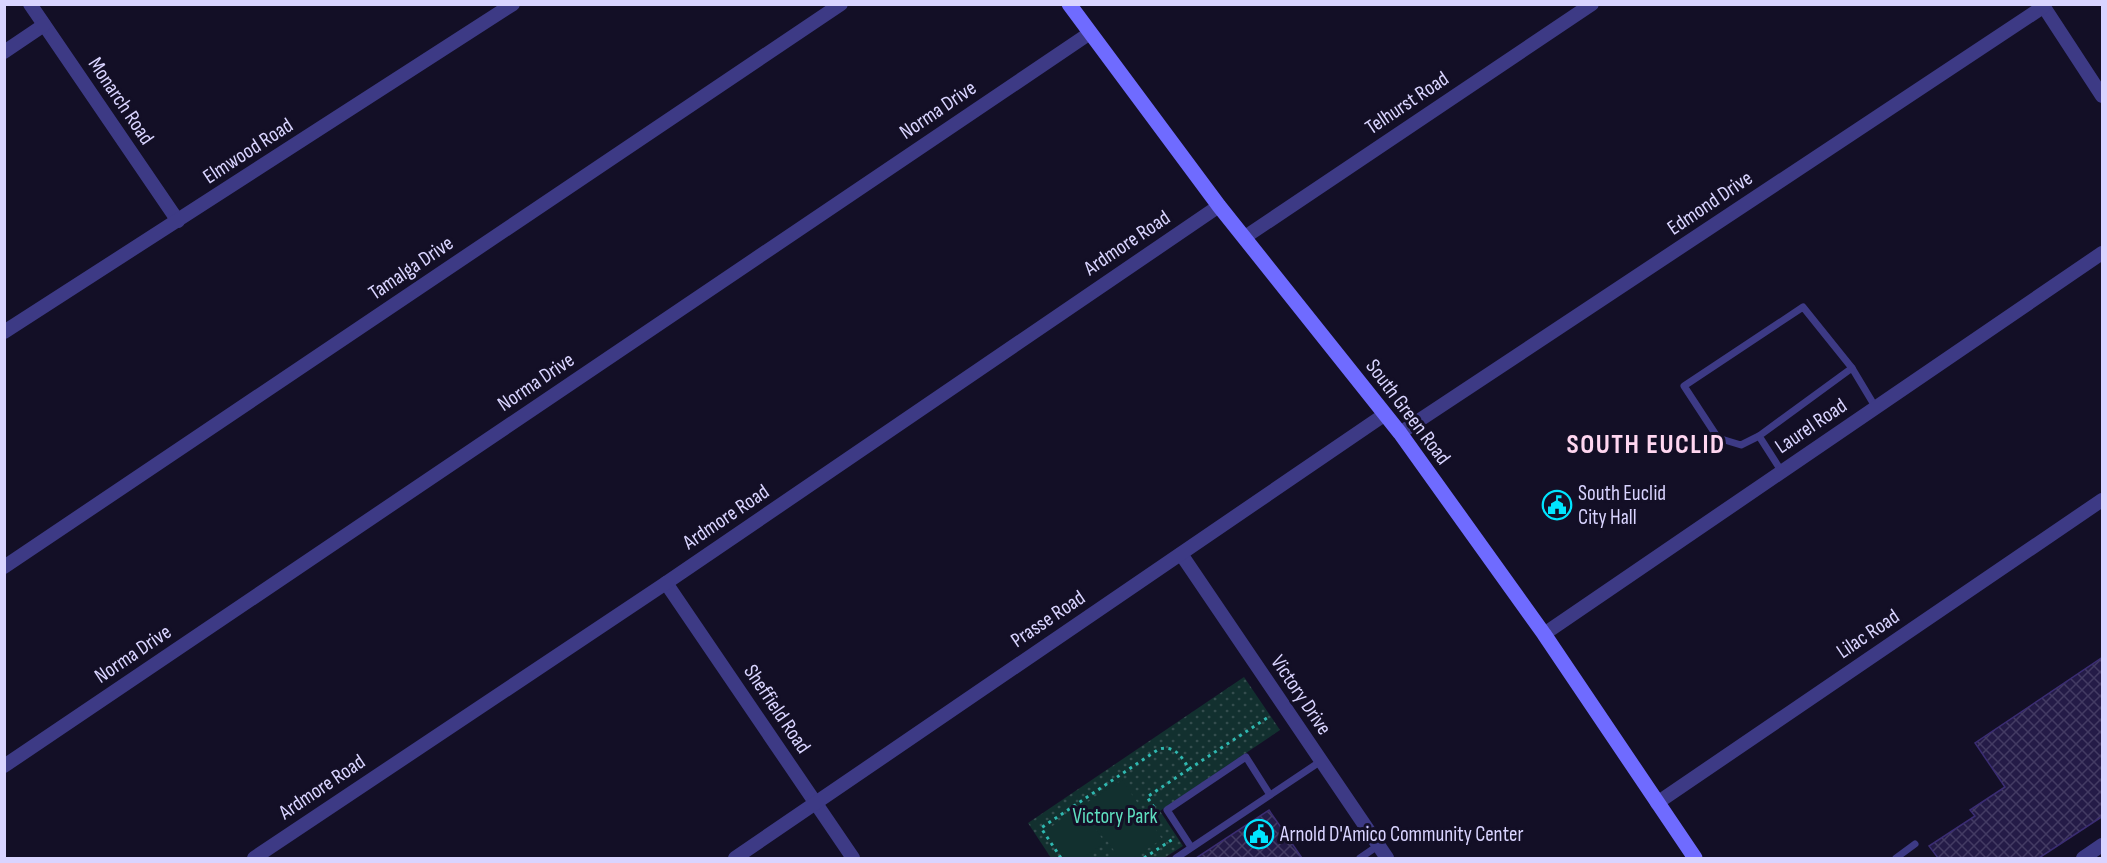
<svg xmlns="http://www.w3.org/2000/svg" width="2107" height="863" font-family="'Sofia Sans Condensed',sans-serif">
  <defs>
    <pattern id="green-dots" width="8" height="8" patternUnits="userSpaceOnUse" patternTransform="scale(1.5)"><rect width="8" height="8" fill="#12302f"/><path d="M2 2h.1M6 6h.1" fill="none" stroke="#344d4e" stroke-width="1.8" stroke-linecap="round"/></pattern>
    <pattern id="building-cross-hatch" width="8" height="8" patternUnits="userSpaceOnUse" patternTransform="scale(1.5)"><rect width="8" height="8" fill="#241b47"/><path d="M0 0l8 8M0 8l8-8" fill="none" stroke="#433b63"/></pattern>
  </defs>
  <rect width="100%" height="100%" fill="#130f26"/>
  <polygon fill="url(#green-dots)" points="1244,677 1280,730 1160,811 1183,846 1164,858 1051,858 1028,823"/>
  <g fill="#12302f">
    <polygon points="1122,780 1162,839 1133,858 1119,858 1083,805"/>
    <polygon points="1081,807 1105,843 1082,858 1064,858 1045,831"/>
  </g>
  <g fill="url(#building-cross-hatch)" stroke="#3b2d73" stroke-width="1.5">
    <polygon points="2103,657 2103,816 2039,858 1938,858 1929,846 1975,816 1970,810 2005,787 1975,743"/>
    <polygon points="1269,810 1302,858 1196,858"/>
  </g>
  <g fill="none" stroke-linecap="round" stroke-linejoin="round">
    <g stroke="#2fb8b0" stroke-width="3" stroke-dasharray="3 4.5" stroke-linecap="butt">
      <polyline points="1189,769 1270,716"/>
      <path d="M1061,858L1041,828L1159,749C1175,745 1182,757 1189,769L1147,797L1156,810"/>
      <polyline points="1144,858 1173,839"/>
    </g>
    <g stroke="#3d3a85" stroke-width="7">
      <polyline points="1759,436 1741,445 1718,438 1684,386 1803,307 1852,368"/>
      <polyline points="1782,472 1759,436 1852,368 1876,408"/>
      <polyline points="1191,847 1167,810 1246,757 1270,795"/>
      <polyline points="1176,858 1321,761"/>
      <polyline points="1360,858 1379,845"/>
      <polyline points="1896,858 1915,844"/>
    </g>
    <g stroke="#3d3a85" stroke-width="14">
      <polyline points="30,4 178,221"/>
      <polyline points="2042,4 2102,96"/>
      <polyline points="4,52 44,25"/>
      <polyline points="1245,237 1592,4"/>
      <polyline points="4,332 513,4"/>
      <polyline points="1400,433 2043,7"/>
      <polyline points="1181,554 1387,858"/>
      <polyline points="4,567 841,4"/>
      <polyline points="666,583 853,858"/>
      <polyline points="1544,634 2102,253"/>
      <polyline points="4,766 1090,33"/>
      <polyline points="1657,803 2102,500"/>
      <polyline points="254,858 666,583 1219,206"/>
      <polyline points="735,858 1384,415"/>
      <polyline points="2083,858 2102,845"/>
    </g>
    <polyline stroke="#6f6bff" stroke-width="15" points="1069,4 1219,206 1400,433 1544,634 1695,858"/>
  </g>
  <defs>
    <g id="civic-ring" transform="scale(1.5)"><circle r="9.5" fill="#130f26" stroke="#00e5ff" stroke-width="1.5"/><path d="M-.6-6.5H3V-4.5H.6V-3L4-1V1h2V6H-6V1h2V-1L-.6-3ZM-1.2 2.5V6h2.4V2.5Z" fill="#00e5ff"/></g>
  </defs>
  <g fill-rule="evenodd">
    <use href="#civic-ring" x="1557" y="505"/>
    <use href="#civic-ring" x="1259" y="834"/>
  </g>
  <g text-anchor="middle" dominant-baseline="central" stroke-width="6" stroke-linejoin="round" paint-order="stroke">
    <g font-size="21" fill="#d9d4ff" stroke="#130f26">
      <text transform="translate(121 101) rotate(56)">Monarch Road</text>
      <text transform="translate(1407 103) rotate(-34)">Telhurst Road</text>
      <text transform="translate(938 110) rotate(-34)">Norma Drive</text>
      <text transform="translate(248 151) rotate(-33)">Elmwood Road</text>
      <text transform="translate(1710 203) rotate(-34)">Edmond Drive</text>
      <text transform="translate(1127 243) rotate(-34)">Ardmore Road</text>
      <text transform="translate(411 268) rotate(-34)">Tamalga Drive</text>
      <text transform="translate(536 382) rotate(-34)">Norma Drive</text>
      <text transform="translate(1408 412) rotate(53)">South Green Road</text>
      <text transform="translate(1811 426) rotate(-34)">Laurel Road</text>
      <text transform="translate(726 517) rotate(-34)">Ardmore Road</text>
      <text transform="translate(1048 619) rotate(-34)">Prasse Road</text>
      <text transform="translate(1868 634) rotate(-34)">Lilac Road</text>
      <text transform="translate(133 654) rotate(-34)">Norma Drive</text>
      <text transform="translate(1301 695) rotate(56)">Victory Drive</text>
      <text transform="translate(777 709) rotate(56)">Sheffield Road</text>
      <text transform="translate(322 787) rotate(-34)">Ardmore Road</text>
    </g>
    <g font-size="21" fill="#d9d4ff" stroke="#130f26" text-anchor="start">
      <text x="1578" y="493">South Euclid<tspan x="1578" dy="24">City Hall</tspan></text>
      <text x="1280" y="834">Arnold D'Amico Community Center</text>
    </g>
    <g font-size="21" fill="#5fe0c0" stroke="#130f26">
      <text x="1115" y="816">Victory Park</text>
    </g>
    <g font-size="27" font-weight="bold" letter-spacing="1.5" fill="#ffd6f0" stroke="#130f26">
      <text x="1646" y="445">SOUTH EUCLID</text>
    </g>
  </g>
  <rect width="2107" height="863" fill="none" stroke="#d9d4ff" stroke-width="12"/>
</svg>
